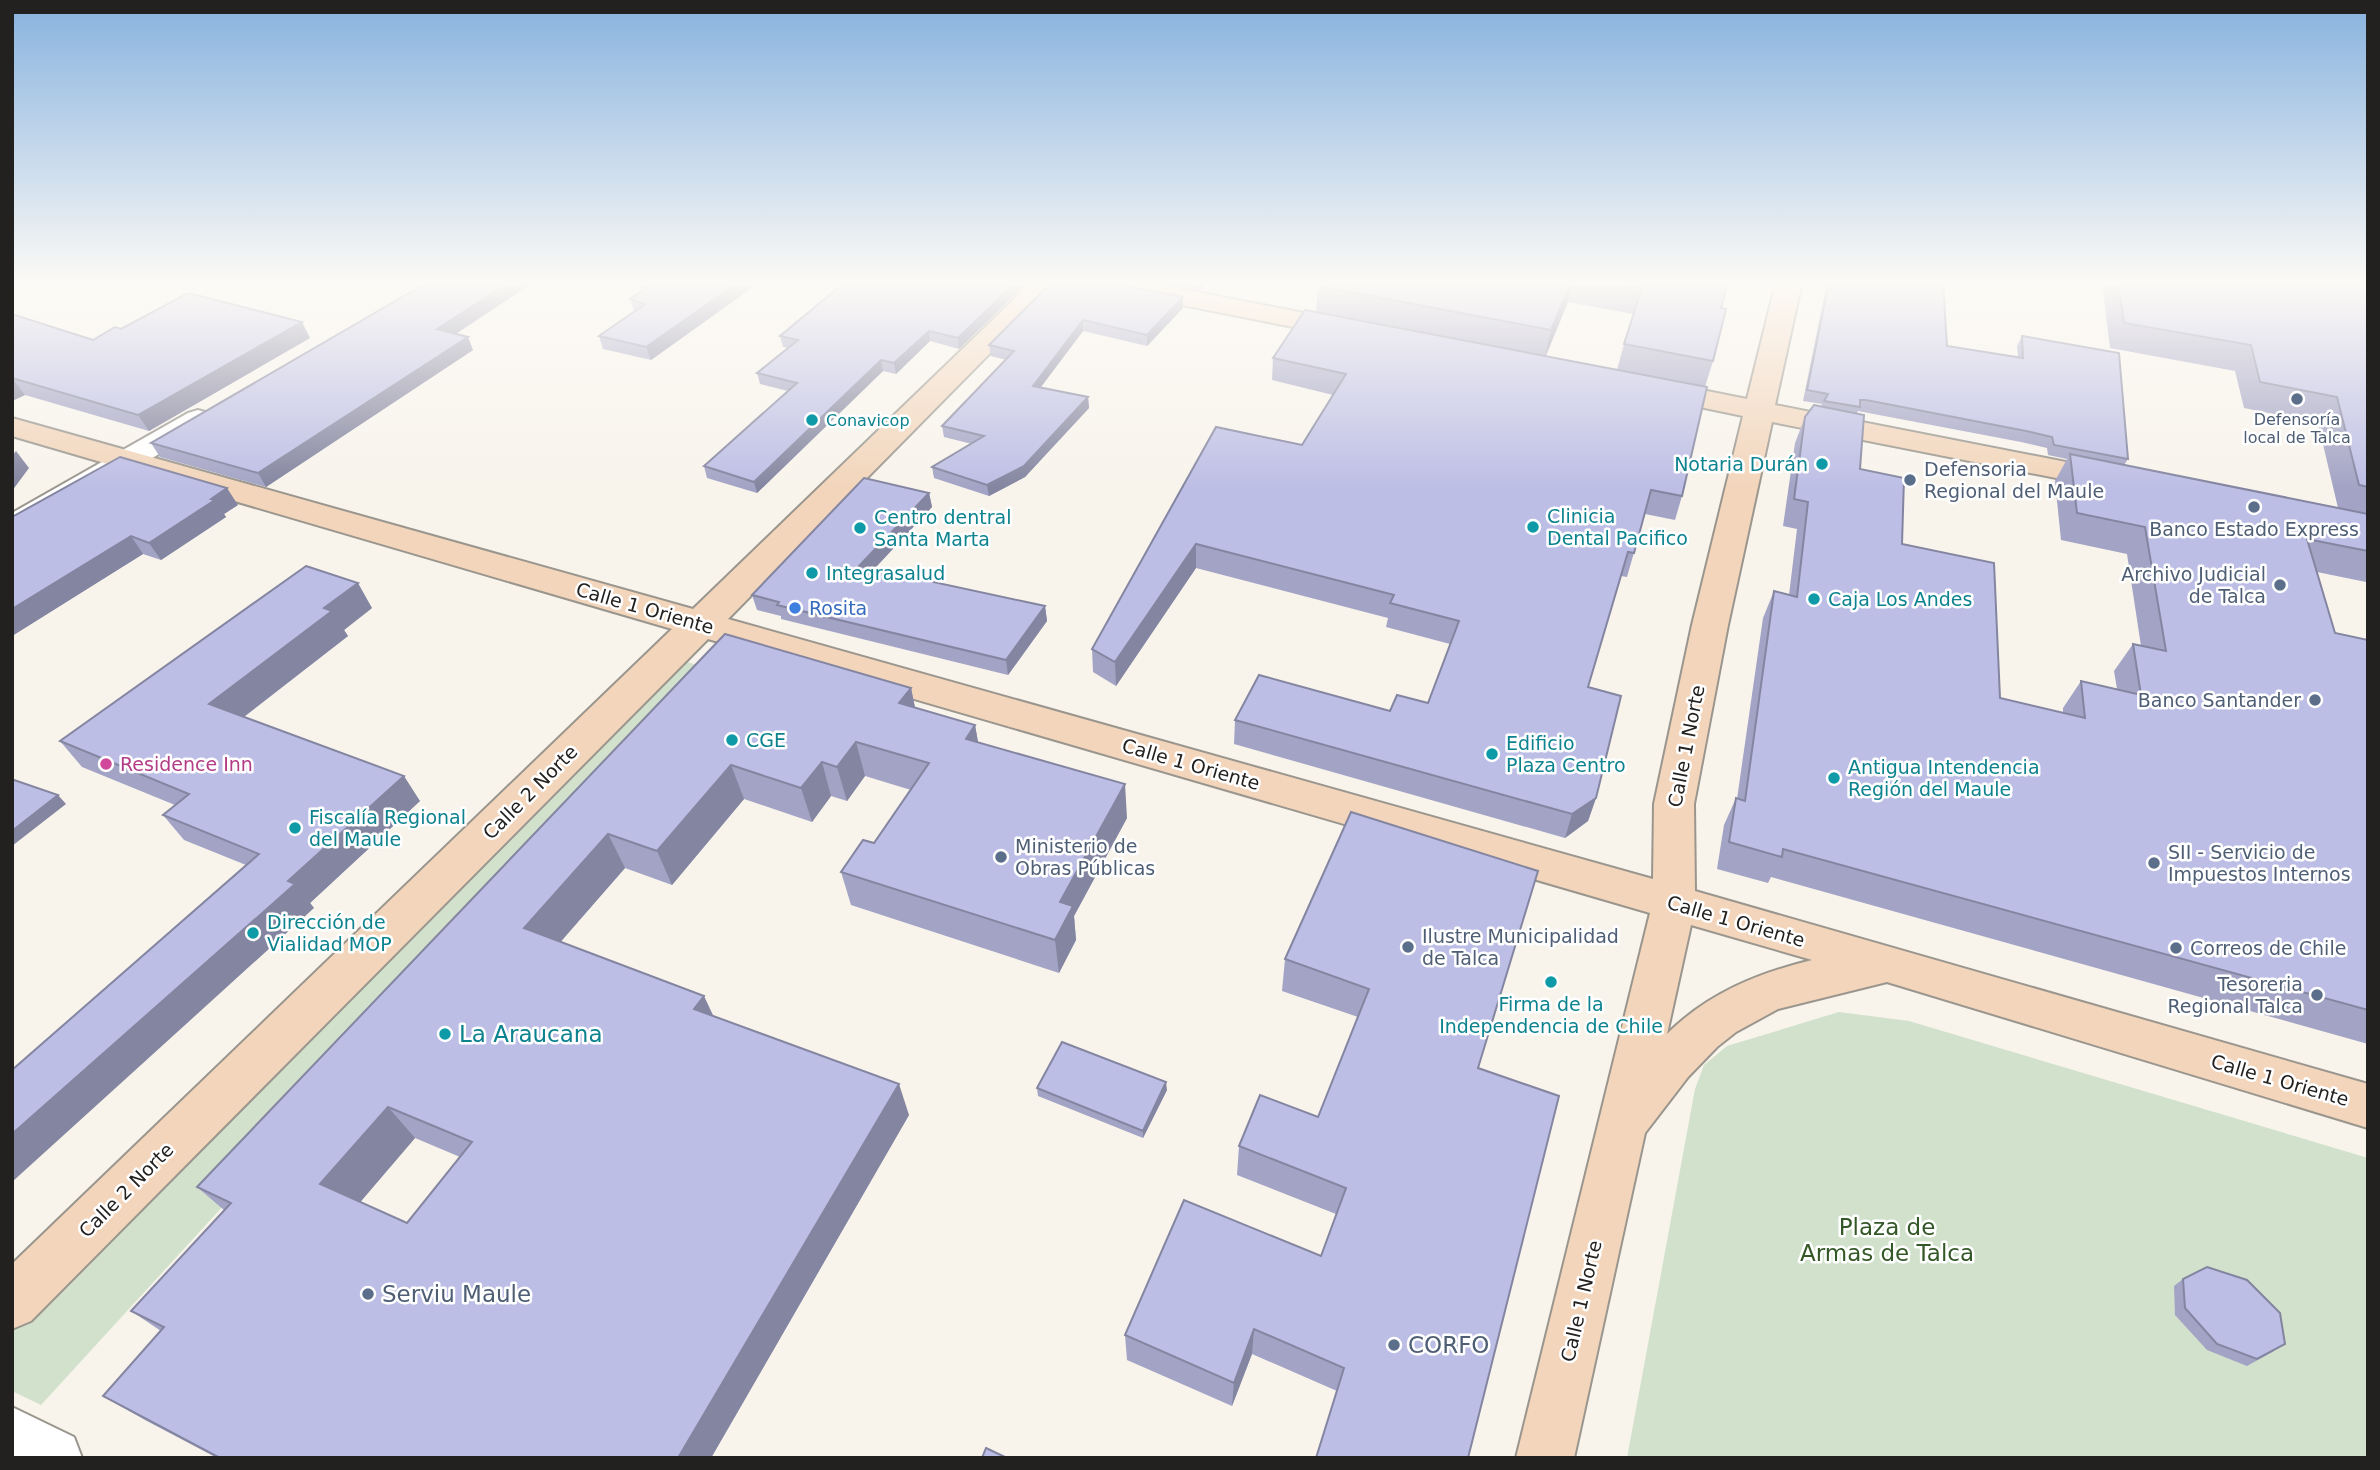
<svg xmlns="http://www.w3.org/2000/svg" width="2380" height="1470" font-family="'DejaVu Sans',sans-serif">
  <rect width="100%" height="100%" fill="#f8f4ec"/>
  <g fill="#d1e1cc">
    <polygon points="682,660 713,671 41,1405 12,1391 12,1326"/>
    <polygon points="1839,1012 1909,1021 2368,1158 2368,1458 1627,1458 1695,1089 1704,1065 1727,1046"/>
  </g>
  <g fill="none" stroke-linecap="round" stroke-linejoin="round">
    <g stroke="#9a968e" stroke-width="4">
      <g id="street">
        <polygon points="198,410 208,413 213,419 208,425 24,534 12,537 12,513 188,413"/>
        <polygon points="12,1407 74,1437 82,1458 12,1458"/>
      </g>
    </g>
    <g stroke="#9a968e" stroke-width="4">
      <g id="secondary">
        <path d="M1032,282H1060L728,619L1653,879L1654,804L1692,625L1743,416L1642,395L1638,389L1642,383L1652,380L1747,399L1776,282H1802L1775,405L2112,471L2123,473L2128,480L2123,487L2112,489L1772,422L1728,625L1694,804L1695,891L2368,1084V1128L1887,982L1778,1009L1736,1032L1717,1047L1688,1077L1645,1133L1574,1458H1516L1650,913L708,639L31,1321L12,1329V1264L672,629L12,436V418L693,609ZM1691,925L1812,960C1758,973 1707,994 1667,1034Z"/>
        <polygon points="1093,282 1147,282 1349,322 1359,324 1363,330 1359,336 1349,338 1106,290 1097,287"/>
      </g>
    </g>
    <use href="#street" fill="#fff" fill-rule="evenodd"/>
    <use href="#secondary" fill="#f2d5bb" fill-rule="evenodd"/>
  </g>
  <g fill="#a3a3c5" fill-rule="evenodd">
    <polygon points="428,282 534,282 456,334 473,350 266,487 160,457 151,443"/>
    <polygon points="614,282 760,282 651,360 603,349 599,336 634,311 630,299 644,289"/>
    <polygon points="845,282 1028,282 959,349 930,341 896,374 883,371 757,493 707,478 704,466 788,391 760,384 757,373 788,348 783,347 780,336"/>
    <polygon points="1052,282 1183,308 1147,346 1083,331 1041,387 1088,397 1089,408 1025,477 989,496 934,478 932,467 972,444 944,437 942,426 1006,360 991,356 989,345"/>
    <polygon points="1162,282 1207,282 1200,290"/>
    <path d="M1320,282H1728L1721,308L1713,361L1705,387L1682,496L1675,520L1645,514L1627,577L1621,576L1588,687L1596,798L1588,821L1565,838L1234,744L1235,720L1390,711L1428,703L1450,644L1386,627L1388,618L1196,568L1116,686L1093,672L1092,649L1216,427L1302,445L1333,395L1272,380L1273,358L1316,312L1318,286ZM1568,302L1633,314L1624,344L1617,370L1546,356Z"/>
    <path d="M1827,282H1943L1947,346L2018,357L2017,346L2022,336L2128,459L2124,465L2338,508L2318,423L2244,408L2235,371L2110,348L2102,282H2368V590L2366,582L2317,572L2335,633L2368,640V1044L1771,877L1768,883L1717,869L1724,825L1736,798L1737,799L1763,618L1774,591L1789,595L1797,529L1783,526L1795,443L1805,417L1821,406L1822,404L1803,401ZM1858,411L2021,442L2047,448L2048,455L2067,459L2055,481L2061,540L2127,554L2141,646L2133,644L2114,671L2117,689L2081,681L2063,708V713L2000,698L1902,544L1860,469L1857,413Z"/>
    <polygon points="12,314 93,340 121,329 310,338 149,431 25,395 12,401"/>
    <polygon points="929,493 932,507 874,569 1045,606 1047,621 1008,675 781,619 781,616 757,610 752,595"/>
    <polygon points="238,505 224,514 226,517 161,560 143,554 12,636 12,517"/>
    <polygon points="372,608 344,630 348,636 244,717 420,801 310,903 314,908 246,865 184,840 163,815 175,805 82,767 60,741"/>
    <path d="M725,634L911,688L915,708L975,725L978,742L1127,818L1074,916L1076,940L1059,973L851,905L841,872L874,843L911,790L865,776L847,801L831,796L812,822L744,799L672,885L625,868L560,942L713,1016L909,1115L711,1458H217L145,1420L103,1396L161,1331L131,1311L224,1210L197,1187ZM415,1138L460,1157L407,1223L360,1202Z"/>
    <polygon points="1351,812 1478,1068 1337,1391 1252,1354 1232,1406 1127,1360 1125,1335 1321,1256 1336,1214 1237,1175 1239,1146 1318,1117 1358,1017 1282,991 1285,959"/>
    <polygon points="1037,1088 1167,1090 1143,1138 1038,1096"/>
    <polygon points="2183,1279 2274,1351 2247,1366 2207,1350 2175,1315 2174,1286"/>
  </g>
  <g fill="#8485a0">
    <polygon points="510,282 534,282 443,342 437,329"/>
    <polygon points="739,282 760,282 651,360 646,347"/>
    <polygon points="1016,282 1028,282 959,349 958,338"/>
    <polygon points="1200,282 1207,282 1200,290"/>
    <polygon points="1571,282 1572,282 1568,302 1545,357 1551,330"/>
    <polygon points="1183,297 1183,308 1147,346 1147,335"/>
    <polygon points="1083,320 1083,331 1034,396 1033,386"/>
    <polygon points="302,322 310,338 149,431 138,415"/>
    <polygon points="929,331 930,341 896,374 894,363"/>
    <polygon points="468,337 473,350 266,487 258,473"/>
    <polygon points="881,360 883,371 757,493 754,482"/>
    <polygon points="12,378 25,395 12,401"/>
    <polygon points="1088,397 1089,408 1025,477 989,496 987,485"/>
    <polygon points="16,451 29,468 12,491 12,456"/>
    <polygon points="227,488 238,505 224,514 226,517 161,560 149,543"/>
    <polygon points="929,493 932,507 863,581 859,566"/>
    <polygon points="131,536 143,554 12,636 12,609"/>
    <polygon points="1196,544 1196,568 1116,686 1115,662"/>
    <polygon points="358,583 372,608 344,630 348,636 228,729 209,704 324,608"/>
    <polygon points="1045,606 1047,621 1008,675 1006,660"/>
    <polygon points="911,688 918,722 899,703"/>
    <polygon points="975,725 981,759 966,739"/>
    <polygon points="856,742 865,776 847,801 837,767"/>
    <polygon points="822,762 831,796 812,822 801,788"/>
    <polygon points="731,765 744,799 672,885 657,851"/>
    <polygon points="404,776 420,801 310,903 314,908 12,1182 12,1134 288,881"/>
    <polygon points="1125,784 1127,818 1074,916 1076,940 1059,973 1055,940 1060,902"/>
    <polygon points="58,795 66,804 12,846 12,831"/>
    <polygon points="1596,798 1588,821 1565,838 1572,814"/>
    <polygon points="608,834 625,868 544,961 524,928"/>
    <polygon points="704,996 719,1028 694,1009"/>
    <polygon points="1166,1082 1167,1090 1143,1138 1143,1131"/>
    <polygon points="899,1084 909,1115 711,1458 678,1458"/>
    <polygon points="388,1107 415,1138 351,1213 320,1184"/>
    <polygon points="1254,1329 1252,1354 1232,1406 1234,1383"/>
  </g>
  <g fill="#bdbee5" stroke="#8485a0" stroke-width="2" fill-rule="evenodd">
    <polygon points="428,282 510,282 437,329 468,337 258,473 151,443"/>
    <polygon points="655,282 739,282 646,347 599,336 645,304 630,299"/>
    <polygon points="845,282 1016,282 958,338 929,331 894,363 881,360 754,482 704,466 797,383 757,373 798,340 780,336"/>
    <polygon points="1052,282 1105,282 1183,297 1147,335 1083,320 1033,386 1088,397 1024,466 987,485 932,467 984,436 942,426 1014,351 989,345"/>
    <polygon points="1320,282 1571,282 1551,330 1318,286"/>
    <polygon points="1610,282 1728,282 1721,308 1726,309 1713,361 1624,344 1642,288"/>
    <polygon points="1829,282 1943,282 1947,346 2023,358 2022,336 2119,353 2128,459 2054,445 2052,437 2026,431 1866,400 1860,400 1860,407 1824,401 1828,394 1807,390"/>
    <polygon points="2118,282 2368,282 2368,487 2359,485 2337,397 2260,382 2251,345 2124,323"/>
    <polygon points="188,293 302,322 138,415 12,378 12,314 93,340 115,327 121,329"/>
    <polygon points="1305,310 1707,387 1682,496 1651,490 1634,553 1628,552 1588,687 1621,696 1596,798 1572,814 1235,720 1259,675 1390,711 1397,695 1428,703 1459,621 1390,603 1394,595 1196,544 1115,662 1092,649 1216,427 1302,445 1346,374 1273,358"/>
    <polygon points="1814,405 1864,415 1860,469 1904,478 1902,544 1994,563 2000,698 2085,718 2081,681 2141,695 2133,644 2166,651 2145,527 2077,513 2070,454 2368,514 2368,551 2307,539 2335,633 2368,640 2368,1010 1783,849 1782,857 1729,842 1736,798 1745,801 1774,591 1797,597 1808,502 1794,499 1805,417"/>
    <polygon points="120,457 227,488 211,499 215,500 149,543 131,536 12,609 12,517"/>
    <polygon points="864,478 929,493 859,566 1045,606 1006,660 777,605 779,602 752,595"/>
    <polygon points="306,566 358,583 324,608 332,611 209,704 404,776 288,881 295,884 12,1134 12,1070 259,854 163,815 189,794 60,741"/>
    <path d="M725,634L911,688L899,703L975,725L966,739L1125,784L1060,902L1073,906L1055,940L841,872L863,840L874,843L929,763L856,742L837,767L822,762L801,788L731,765L657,851L608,834L524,928L704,996L694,1009L899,1084L678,1458H220L103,1396L164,1327L131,1311L231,1203L197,1187ZM388,1107L472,1142L407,1223L320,1184Z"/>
    <polygon points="14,780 58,795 12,831 12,781"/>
    <polygon points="1351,812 1538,871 1478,1068 1559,1096 1468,1458 1316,1458 1344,1368 1254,1329 1234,1383 1125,1335 1184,1200 1321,1256 1346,1188 1239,1146 1260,1095 1318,1117 1369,989 1285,959"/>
    <polygon points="1062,1042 1166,1082 1143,1131 1037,1088"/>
    <polygon points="2207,1267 2247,1280 2280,1313 2285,1344 2257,1359 2217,1344 2185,1308 2183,1279"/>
    <polygon points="986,1448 1007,1458 982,1458"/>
  </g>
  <linearGradient id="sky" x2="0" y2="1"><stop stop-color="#87b2de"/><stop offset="0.58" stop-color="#fcfaf6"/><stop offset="1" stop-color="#fcfaf6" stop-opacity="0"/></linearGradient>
  <rect width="2380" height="488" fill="url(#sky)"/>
  <g fill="#5c6f8a" stroke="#fff" stroke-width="2.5">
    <circle cx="2297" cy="399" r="7"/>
    <circle cx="1910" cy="480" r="7"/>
    <circle cx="2254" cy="507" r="7"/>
    <circle cx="2280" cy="585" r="7"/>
    <circle cx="2315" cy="700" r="7"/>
    <circle cx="1001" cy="857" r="7"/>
    <circle cx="2154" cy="863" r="7"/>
    <circle cx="1408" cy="947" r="7"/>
    <circle cx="2176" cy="948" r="7"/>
    <circle cx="2317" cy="995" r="7"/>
    <circle cx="368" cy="1294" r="7"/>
    <circle cx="1394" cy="1345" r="7"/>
  </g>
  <g fill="#0f9aa8" stroke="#fff" stroke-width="2.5">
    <circle cx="812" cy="420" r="7"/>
    <circle cx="1822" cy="464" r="7"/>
    <circle cx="1533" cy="527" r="7"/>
    <circle cx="860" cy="528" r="7"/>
    <circle cx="812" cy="573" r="7"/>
    <circle cx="1814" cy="599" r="7"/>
    <circle cx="732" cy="740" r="7"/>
    <circle cx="1492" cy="754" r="7"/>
    <circle cx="1834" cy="778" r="7"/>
    <circle cx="295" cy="828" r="7"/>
    <circle cx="253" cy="933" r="7"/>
    <circle cx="1551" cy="982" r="7"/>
    <circle cx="445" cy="1034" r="7"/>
  </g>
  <circle fill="#3f7fe0" stroke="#fff" stroke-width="2.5" cx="795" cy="608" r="7"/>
  <circle fill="#d1479c" stroke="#fff" stroke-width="2.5" cx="106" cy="764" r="7"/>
  <g text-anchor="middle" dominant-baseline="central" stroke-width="5" stroke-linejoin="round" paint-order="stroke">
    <g font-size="16" fill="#4e5e75" stroke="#fff">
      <text x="2297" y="419">Defensoría<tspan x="2297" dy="18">local de Talca</tspan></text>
    </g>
    <g font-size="16" fill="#0d838f" stroke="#fff" text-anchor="start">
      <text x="826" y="420">Conavicop</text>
    </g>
    <g font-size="19" fill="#0d838f" stroke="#fff" text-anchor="start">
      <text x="1808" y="464" text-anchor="end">Notaria Durán</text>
      <text x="1547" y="516">Clinicia<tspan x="1547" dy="22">Dental Pacifico</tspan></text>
      <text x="874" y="517">Centro dentral<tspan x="874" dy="22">Santa Marta</tspan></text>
      <text x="826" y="573">Integrasalud</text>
      <text x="1828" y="599">Caja Los Andes</text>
      <text x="746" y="740">CGE</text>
      <text x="1506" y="743">Edificio<tspan x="1506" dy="22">Plaza Centro</tspan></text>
      <text x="1848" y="767">Antigua Intendencia<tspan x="1848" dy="22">Región del Maule</tspan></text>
      <text x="309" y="817">Fiscalía Regional<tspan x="309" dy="22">del Maule</tspan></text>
      <text x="267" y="922">Dirección de<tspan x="267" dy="22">Vialidad MOP</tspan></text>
      <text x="1551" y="1004" text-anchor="middle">Firma de la<tspan x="1551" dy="22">Independencia de Chile</tspan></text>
    </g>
    <g font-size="19" fill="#4e5e75" stroke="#fff" text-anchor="start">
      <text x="1924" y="469">Defensoria<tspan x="1924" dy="22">Regional del Maule</tspan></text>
      <text x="2254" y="529" text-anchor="middle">Banco Estado Express</text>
      <text x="2266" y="574" text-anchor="end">Archivo Judicial<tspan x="2266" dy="22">de Talca</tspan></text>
      <text x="2301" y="700" text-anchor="end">Banco Santander</text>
      <text x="1015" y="846">Ministerio de<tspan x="1015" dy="22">Obras Públicas</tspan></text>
      <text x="2168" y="852">SII - Servicio de<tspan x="2168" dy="22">Impuestos Internos</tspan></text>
      <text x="1422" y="936">Ilustre Municipalidad<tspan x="1422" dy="22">de Talca</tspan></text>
      <text x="2190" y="948">Correos de Chile</text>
      <text x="2303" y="984" text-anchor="end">Tesoreria<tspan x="2303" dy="22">Regional Talca</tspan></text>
    </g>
    <g font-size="19" fill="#23211f" stroke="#fff">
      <text transform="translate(645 608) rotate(16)">Calle 1 Oriente</text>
      <text transform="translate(1686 746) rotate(-79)">Calle 1 Norte</text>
      <text transform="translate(1191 764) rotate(16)">Calle 1 Oriente</text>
      <text transform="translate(530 792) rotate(-45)">Calle 2 Norte</text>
      <text transform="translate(1736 921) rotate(16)">Calle 1 Oriente</text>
      <text transform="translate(2280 1080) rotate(16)">Calle 1 Oriente</text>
      <text transform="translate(126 1190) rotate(-45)">Calle 2 Norte</text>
      <text transform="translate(1581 1301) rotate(-77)">Calle 1 Norte</text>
    </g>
    <g font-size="19" fill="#366cbe" stroke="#fff" text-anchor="start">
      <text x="809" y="608">Rosita</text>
    </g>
    <g font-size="19" fill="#b23c85" stroke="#fff" text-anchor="start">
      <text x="120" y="764">Residence Inn</text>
    </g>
    <g font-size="23" fill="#0d838f" stroke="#fff" text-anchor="start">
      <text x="459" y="1034">La Araucana</text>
    </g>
    <g font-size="23" fill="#345727" stroke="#fff">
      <text x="1887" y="1227">Plaza de<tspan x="1887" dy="26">Armas de Talca</tspan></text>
    </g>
    <g font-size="23" fill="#4e5e75" stroke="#fff" text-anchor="start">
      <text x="382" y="1294">Serviu Maule</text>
      <text x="1408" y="1345">CORFO</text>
    </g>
  </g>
  <rect width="2380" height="1470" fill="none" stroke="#23211f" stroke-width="28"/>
</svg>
